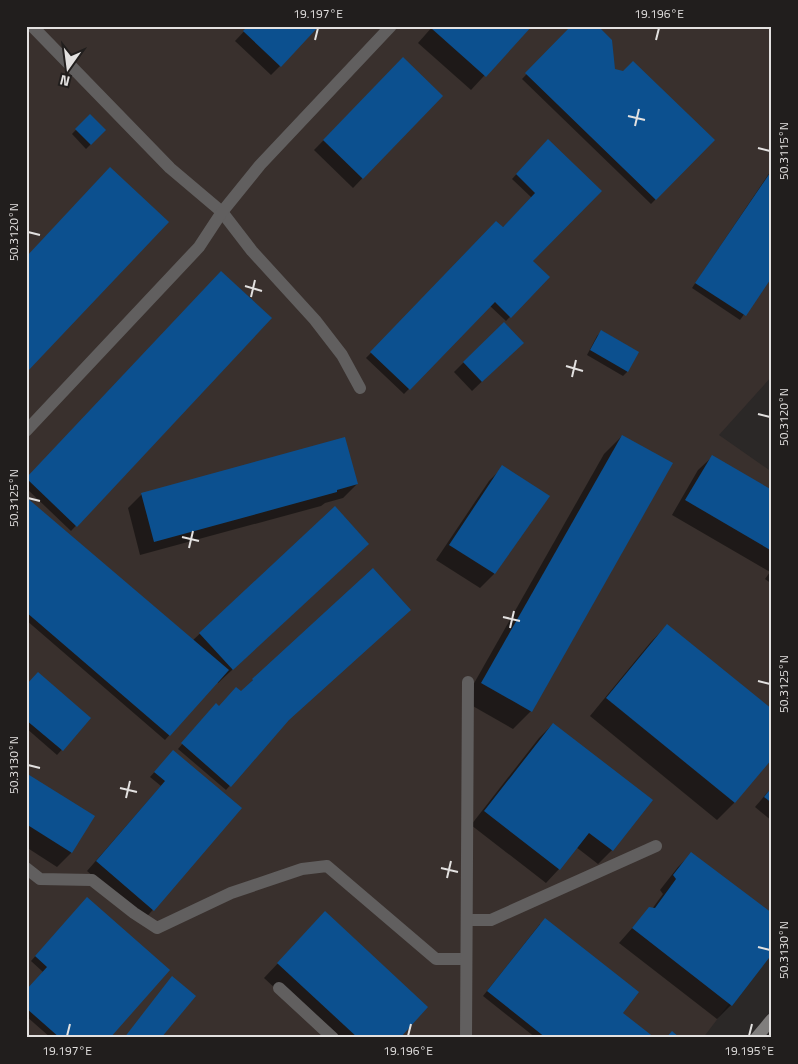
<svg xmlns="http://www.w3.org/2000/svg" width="798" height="1064" font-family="'Titillium Web',sans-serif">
  <rect width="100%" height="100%" fill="#2b2827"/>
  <polygon fill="#39302d" points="26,26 772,26 772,376 719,435 772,472 772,947 703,1038 26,1038"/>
  <g fill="#0007">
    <polygon points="249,26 280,66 271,75 235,41"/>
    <polygon points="433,26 530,26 471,90 418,43"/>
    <polygon points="573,26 614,70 713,140 651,204 522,79"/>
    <polygon points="403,59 441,96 353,188 314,150"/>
    <polygon points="90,115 105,130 86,149 72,134"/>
    <polygon points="548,140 532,262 548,277 506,321 490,306 404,394 366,358 497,223 502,228 532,198 512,179"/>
    <polygon points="772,169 772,275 740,320 692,288"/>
    <polygon points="221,273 271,318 71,531 26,488 26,480"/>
    <polygon points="602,331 637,352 627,372 623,376 587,355 597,336"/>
    <polygon points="522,343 472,391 454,372 464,362"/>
    <polygon points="622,436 531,711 513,729 464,701 604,454"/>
    <polygon points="712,457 772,491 772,584 765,579 770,572 672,515 698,470"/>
    <polygon points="503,467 549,496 494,574 480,588 436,560 489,481"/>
    <polygon points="357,484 343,498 325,503 321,506 140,555 128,508 142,494"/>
    <polygon points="26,498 192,641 335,508 368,544 218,683 217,682 165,740 26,620"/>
    <polygon points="373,570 286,721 226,790 178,749 212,709 219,707 241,693 253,680"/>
    <polygon points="667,625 735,802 717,820 590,716 650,643"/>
    <polygon points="26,686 90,718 57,755 26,728"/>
    <polygon points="553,724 612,850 598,864 576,847 559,869 546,883 471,825 539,738"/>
    <polygon points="169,756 240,809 144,920 87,871 161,786 150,777"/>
    <polygon points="26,774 93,817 71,853 57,867 26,847"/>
    <polygon points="772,787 772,821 755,807"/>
    <polygon points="691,854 772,952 731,1005 717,1019 619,943 649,909 652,909 663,894 660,890 678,867"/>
    <polygon points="83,903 108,1038 51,1038 26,1016 26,992 43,972 31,961"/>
    <polygon points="540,924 621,1013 653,1038 536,1038 483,996"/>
    <polygon points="312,927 398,1038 329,1038 264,978"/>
  </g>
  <g fill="#0c508f">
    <polygon points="248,26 319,26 281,67 243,31"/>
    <polygon points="433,26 532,26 486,77 431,28"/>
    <polygon points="571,26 598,26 612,40 615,69 623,71 633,61 715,140 656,200 525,73"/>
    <polygon points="403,57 443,96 363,179 323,140"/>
    <polygon points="90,114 106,130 91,145 75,129"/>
    <polygon points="548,139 602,191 533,261 550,277 511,318 495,302 410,390 370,352 496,221 503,227 535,193 516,174"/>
    <polygon points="110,167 169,222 26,373 26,257"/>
    <polygon points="772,170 772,277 746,316 695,283"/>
    <polygon points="221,271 272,318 77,527 26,478"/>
    <polygon points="504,322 524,343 482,382 463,362"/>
    <polygon points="601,330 639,352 628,372 590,350"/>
    <polygon points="622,435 673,463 532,712 481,683"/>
    <polygon points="345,437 358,484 337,490 337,492 154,542 141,493"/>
    <polygon points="712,455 772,490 772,551 685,500"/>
    <polygon points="502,465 550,496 495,574 449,545"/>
    <polygon points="26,497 229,670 170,736 26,612"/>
    <polygon points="335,506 369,544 233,670 199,633"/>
    <polygon points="373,568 411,610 289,720 231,787 181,743 216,703 219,706 236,687 241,691 253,680 252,679"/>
    <polygon points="667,624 772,709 772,759 735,803 606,698"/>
    <polygon points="38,672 91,718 63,751 26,720 26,685"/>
    <polygon points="553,723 653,800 613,851 589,833 560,870 484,811"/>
    <polygon points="173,750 242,808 154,911 96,861 165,781 154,772"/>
    <polygon points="26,773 95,816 72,853 26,824"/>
    <polygon points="772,787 772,803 764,797"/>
    <polygon points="691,852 772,913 772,954 732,1006 632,928 649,907 655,908 676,879 673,875"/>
    <polygon points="87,897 170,970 110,1038 60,1038 26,1008 26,990 47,967 35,956"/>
    <polygon points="325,911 428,1007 400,1038 358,1038 277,963"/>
    <polygon points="545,918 639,992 623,1013 655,1038 546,1038 487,991"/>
    <polygon points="172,976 196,996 161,1038 124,1038"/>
    <polygon points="672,1031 680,1038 666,1038"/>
  </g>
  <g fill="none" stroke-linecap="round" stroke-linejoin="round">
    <g stroke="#615f5f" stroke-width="12">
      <polyline points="32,26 170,168 222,212 252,251 315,320 342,355 360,388"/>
      <polyline points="26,431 199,247 222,212 260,165 391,26"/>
      <polyline points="26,868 40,879 92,880 134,913 157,928 231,893 302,869 327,866 436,959 466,959"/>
      <polyline points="467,920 491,920 656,846"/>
      <polyline points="279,988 333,1038"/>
      <polyline points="466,1038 468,682"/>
    </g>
    <polyline stroke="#807e7d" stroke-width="12" points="756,1038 772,1019"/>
  </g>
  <path fill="none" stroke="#e3e1e0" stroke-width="2" d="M315,40L318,28M656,40L659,28M628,116L645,120M635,126L639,109M758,148L770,151M28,232L40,235M245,286L262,291M251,297L255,280M566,366L583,371M572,377L576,360M758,414L770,417M28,498L40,501M182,537L199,541M189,548L193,531M503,617L520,621M510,628L514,611M758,681L770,684M28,765L40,768M120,788L137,792M126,798L130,781M441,868L458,872M447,878L451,861M758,947L770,950M67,1036L70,1024M408,1036L411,1024M749,1036L752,1024"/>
  <rect width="798" height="1064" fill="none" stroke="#211e1d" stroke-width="55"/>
  <g transform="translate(68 68) rotate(194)" stroke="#211e1d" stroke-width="4" paint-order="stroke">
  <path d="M0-4L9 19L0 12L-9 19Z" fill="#e3e1e0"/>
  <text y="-8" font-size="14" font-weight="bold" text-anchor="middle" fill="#e3e1e0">N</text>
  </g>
  <rect x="28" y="28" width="742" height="1008" fill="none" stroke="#e3e1e0" stroke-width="2"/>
  <g font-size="12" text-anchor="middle" fill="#e3e1e0">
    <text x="318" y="18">19.197°E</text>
    <text x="659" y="18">19.196°E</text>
    <text transform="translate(784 151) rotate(-90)" y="4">50.3115°N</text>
    <text transform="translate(14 232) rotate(-90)" y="4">50.3120°N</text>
    <text transform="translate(784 417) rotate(-90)" y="4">50.3120°N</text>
    <text transform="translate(14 498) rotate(-90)" y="4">50.3125°N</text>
    <text transform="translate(784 684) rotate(-90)" y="4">50.3125°N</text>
    <text transform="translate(14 765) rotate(-90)" y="4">50.3130°N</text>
    <text transform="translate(784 950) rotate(-90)" y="4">50.3130°N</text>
    <text x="67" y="1055">19.197°E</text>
    <text x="408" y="1055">19.196°E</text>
    <text x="749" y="1055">19.195°E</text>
  </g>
</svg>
